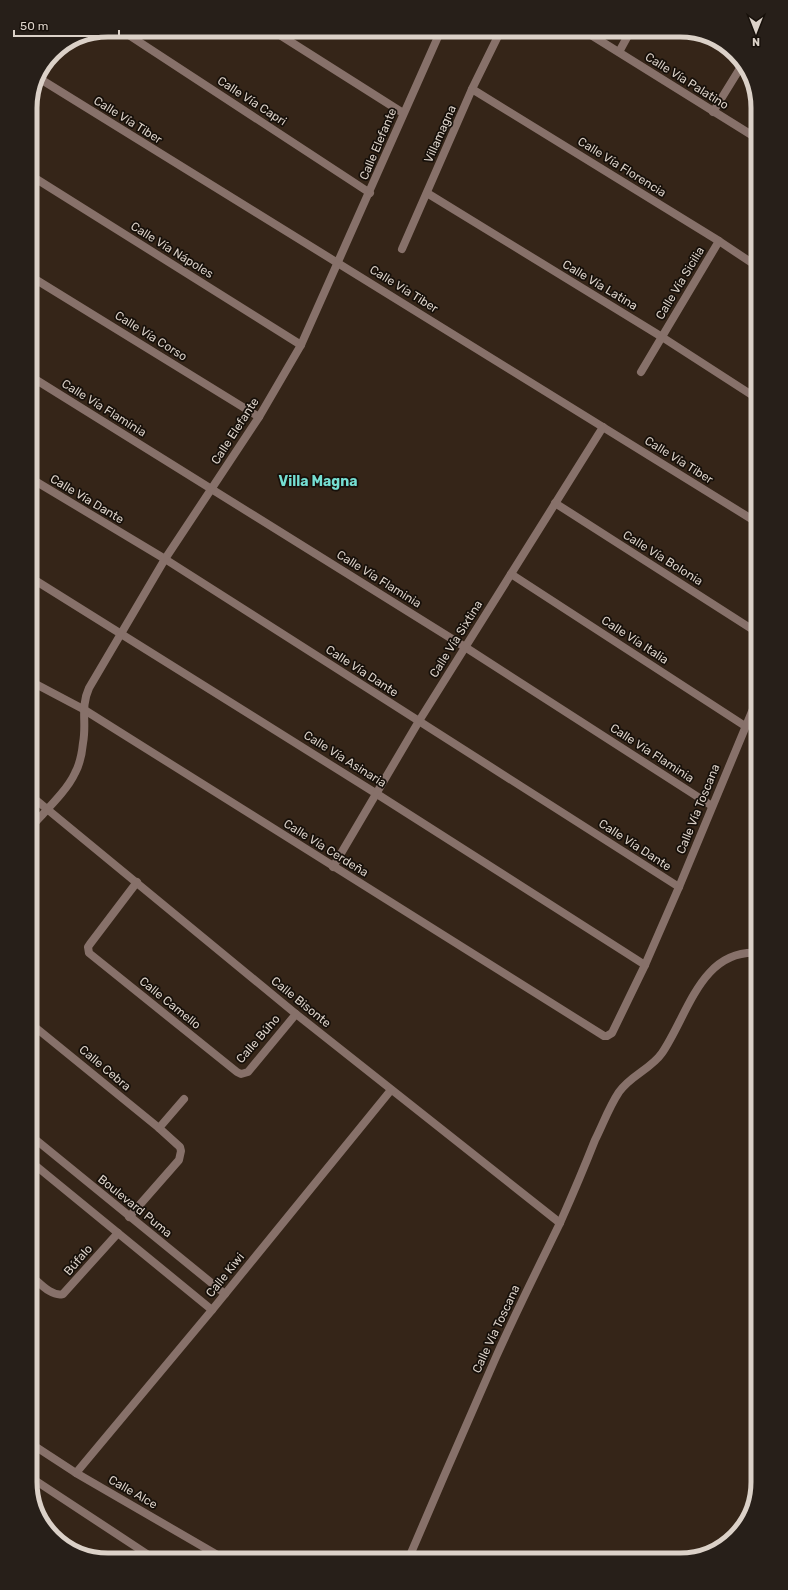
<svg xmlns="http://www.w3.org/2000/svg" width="788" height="1590" font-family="Rubik,sans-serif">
  <rect width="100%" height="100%" fill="#352518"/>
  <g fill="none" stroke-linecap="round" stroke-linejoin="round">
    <g stroke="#87716a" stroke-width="8">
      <polyline points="121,30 370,193"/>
      <polyline points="272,30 403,113"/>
      <polyline points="583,30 758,139"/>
      <polyline points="619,52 631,30"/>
      <polyline points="37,77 758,523"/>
      <polyline points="472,89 719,241 758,267"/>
      <polyline points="713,112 742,65"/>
      <polyline points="30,175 301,345"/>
      <polyline points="427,193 662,337 758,399"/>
      <polyline points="402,249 472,89 501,30"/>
      <polyline points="30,276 259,417"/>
      <polyline points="641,372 719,241"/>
      <polyline points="30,376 465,647 712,806"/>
      <polyline points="30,478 165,559 679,887"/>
      <polyline points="555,503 758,633"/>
      <polyline points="511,574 745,726"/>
      <polyline points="30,577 377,794 645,965"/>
      <polyline points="30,681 83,709 604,1036 607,1036 612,1033 645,965 679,887 758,697"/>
      <polyline points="30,795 296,1014 560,1223"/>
      <path d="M30,828C44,812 67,791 75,773C80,764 82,753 83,743C87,722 80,708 89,688L165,559L259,417L301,345L441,30"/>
      <polyline points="333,867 419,721 603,427"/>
      <polyline points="137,882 90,944 88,947 89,953 237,1072 241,1074 248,1072 296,1014"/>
      <polyline points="30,1023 159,1128 180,1147 181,1151 179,1160 129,1217"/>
      <polyline points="159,1128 184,1099"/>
      <polyline points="30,1135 225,1294"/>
      <polyline points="30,1161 212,1310"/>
      <path d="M30,1275C39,1282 51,1297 63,1294L118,1233"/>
      <polyline points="30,1443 76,1473 226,1560"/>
      <polyline points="76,1473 212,1310 391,1090"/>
      <polyline points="30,1477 156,1560"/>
      <path d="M408,1560C437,1492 466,1425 496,1357C516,1312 538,1268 560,1223C572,1196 584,1168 595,1140C603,1124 609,1107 619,1092C631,1075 651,1069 662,1053C688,1015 701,949 758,953"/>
    </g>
  </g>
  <g text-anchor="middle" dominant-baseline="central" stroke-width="3.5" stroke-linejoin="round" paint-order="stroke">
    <g font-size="12" fill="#dbd1c8" stroke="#17100a">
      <text transform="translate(687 81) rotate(32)">Calle Vía Palatino</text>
      <text transform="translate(252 101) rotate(33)">Calle Vía Capri</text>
      <text transform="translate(128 120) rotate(32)">Calle Vía Tiber</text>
      <text transform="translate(440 134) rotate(-66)">Villamagna</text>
      <text transform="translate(378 144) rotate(-67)">Calle Elefante</text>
      <text transform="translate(622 167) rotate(32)">Calle Vía Florencia</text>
      <text transform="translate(172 250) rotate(32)">Calle Vía Nápoles</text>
      <text transform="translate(680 283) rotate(-59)">Calle Vía Sicilia</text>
      <text transform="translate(600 285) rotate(31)">Calle Vía Latina</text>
      <text transform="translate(404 289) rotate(32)">Calle Vía Tiber</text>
      <text transform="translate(151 336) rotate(32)">Calle Vía Corso</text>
      <text transform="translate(104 408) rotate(32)">Calle Vía Flaminia</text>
      <text transform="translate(235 431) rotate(-57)">Calle Elefante</text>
      <text transform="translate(679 460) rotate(32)">Calle Vía Tiber</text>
      <text transform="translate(87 499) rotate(31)">Calle Vía Dante</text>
      <text transform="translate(663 558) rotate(32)">Calle Vía Bolonia</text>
      <text transform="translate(379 579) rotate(32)">Calle Vía Flaminia</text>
      <text transform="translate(456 639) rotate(-58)">Calle Vía Sixtina</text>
      <text transform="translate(635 640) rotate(33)">Calle Vía Italia</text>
      <text transform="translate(362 671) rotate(33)">Calle Vía Dante</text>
      <text transform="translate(652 753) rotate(33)">Calle Vía Flaminia</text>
      <text transform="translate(345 759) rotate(32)">Calle Vía Asinaria</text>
      <text transform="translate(698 809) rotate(-68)">Calle Vía Toscana</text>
      <text transform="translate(635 845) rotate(33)">Calle Vía Dante</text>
      <text transform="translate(326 848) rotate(32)">Calle Vía Cerdeña</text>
      <text transform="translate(301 1002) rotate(39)">Calle Bisonte</text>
      <text transform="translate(170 1003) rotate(39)">Calle Camello</text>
      <text transform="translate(258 1039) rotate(-49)">Calle Búho</text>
      <text transform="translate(105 1068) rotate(40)">Calle Cebra</text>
      <text transform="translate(135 1206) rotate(39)">Boulevard Puma</text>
      <text transform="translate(78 1260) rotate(-49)">Búfalo</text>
      <text transform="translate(225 1275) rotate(-51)">Calle Kiwi</text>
      <text transform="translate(496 1329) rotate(-65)">Calle Vía Toscana</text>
      <text transform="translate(133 1492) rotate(30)">Calle Alce</text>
    </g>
    <g font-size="14" font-weight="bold" fill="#75ded2" stroke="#17100a">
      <text x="318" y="481">Villa Magna</text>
    </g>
  </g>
  <path d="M0 0H788V1590H0ZM108 37H680A71 71 0 0 1 751 108V1482A71 71 0 0 1 680 1553H108A71 71 0 0 1 37 1482V108A71 71 0 0 1 108 37Z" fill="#271f19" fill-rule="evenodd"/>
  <path fill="none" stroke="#dbd1c8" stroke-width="5" d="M108 37H680A71 71 0 0 1 751 108V1482A71 71 0 0 1 680 1553H108A71 71 0 0 1 37 1482V108A71 71 0 0 1 108 37Z"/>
  <g transform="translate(756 32) rotate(180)" stroke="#17100a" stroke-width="3" paint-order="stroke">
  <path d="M0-3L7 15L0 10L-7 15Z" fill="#dbd1c8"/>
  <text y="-6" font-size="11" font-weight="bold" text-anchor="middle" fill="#dbd1c8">N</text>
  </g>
  <path d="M14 30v6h105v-6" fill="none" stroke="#dbd1c8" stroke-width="2"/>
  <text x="20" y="30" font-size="12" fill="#dbd1c8" stroke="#17100a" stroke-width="3" paint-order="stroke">50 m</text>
</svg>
